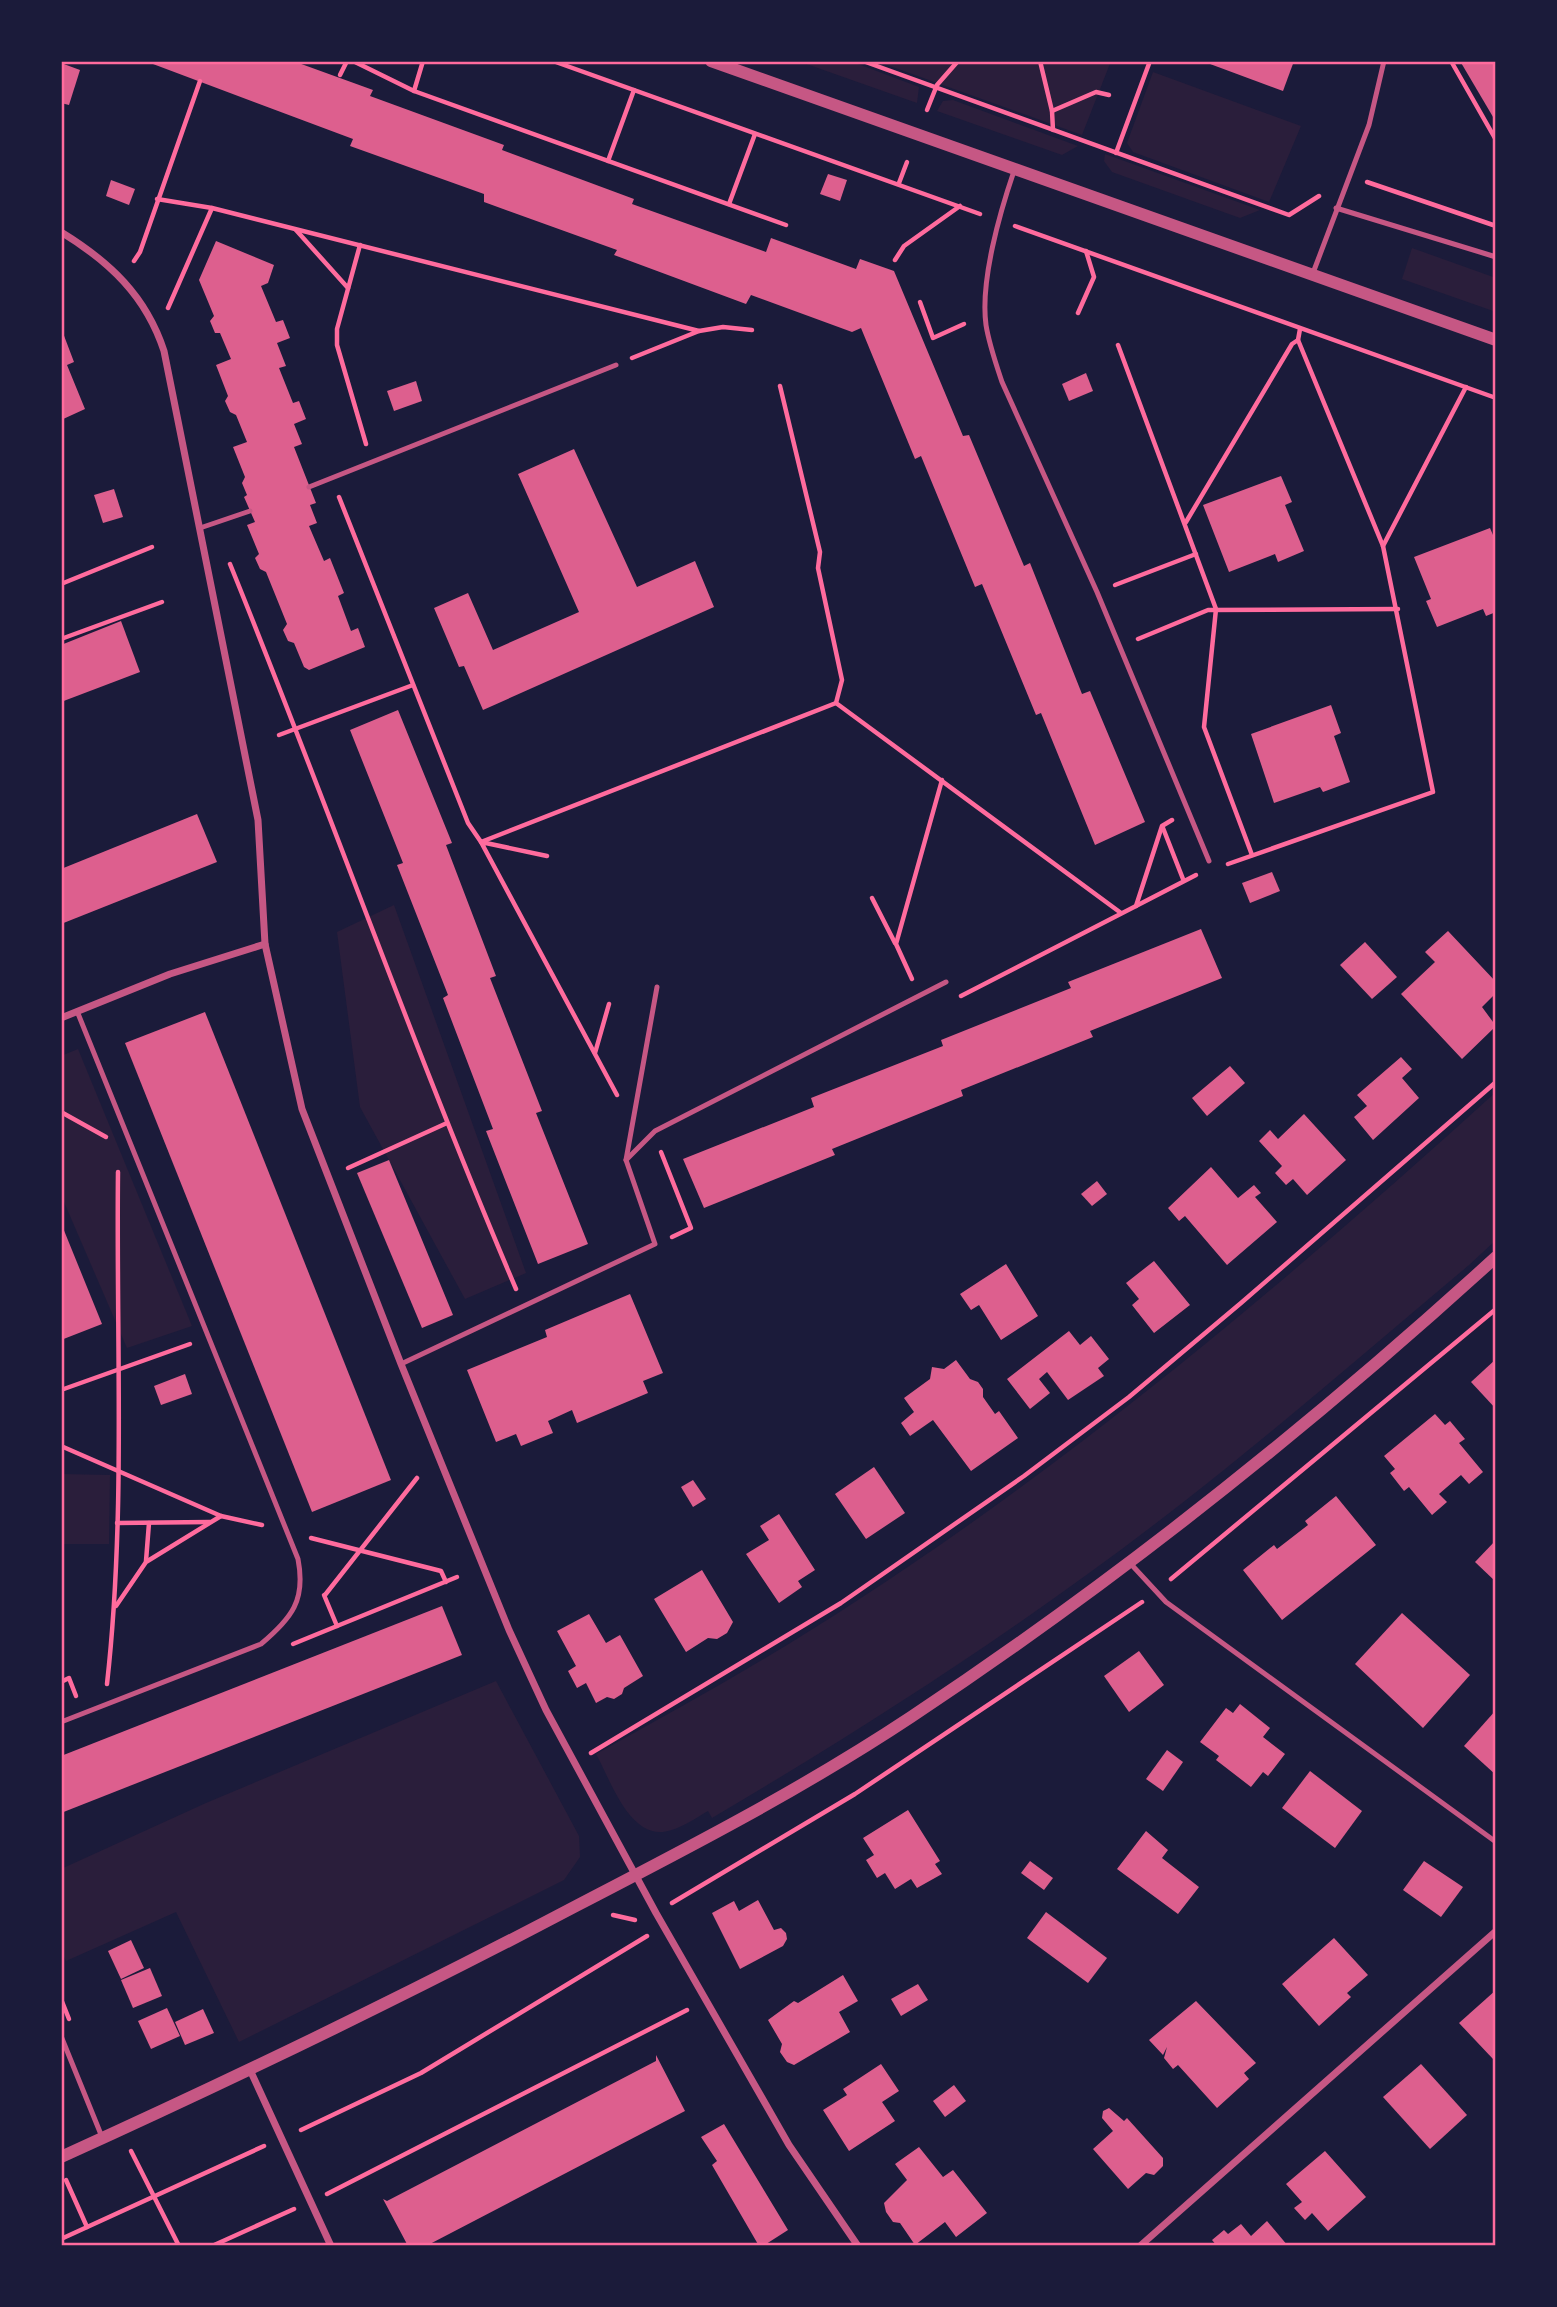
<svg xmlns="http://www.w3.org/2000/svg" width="1557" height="2307" font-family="Georgia,serif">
  <rect width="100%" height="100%" fill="#1b1b3a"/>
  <g fill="#2a1e3b">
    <polygon points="798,61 850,61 919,87 917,103"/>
    <polygon points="876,61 1111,61 1082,135"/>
    <polygon points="1153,72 1301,126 1269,202 1133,152 1127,143"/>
    <polygon points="953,100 1078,146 1062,155 937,111 943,101"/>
    <polygon points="1105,154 1260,210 1240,218 1112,172 1104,161"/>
    <polygon points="1412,248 1496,278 1496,312 1402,279"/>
    <polygon points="394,905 526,1273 465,1299 360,1107 337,932"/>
    <polygon points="78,1049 192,1326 127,1348 61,1195 61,1056"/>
    <path d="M1496,1092V1240L1469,1265C1373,1346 1277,1429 1177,1507C1029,1622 873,1723 712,1818L708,1811C694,1819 679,1830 663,1832C628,1835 610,1779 596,1754C685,1705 773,1656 858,1600C1086,1452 1295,1274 1496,1092Z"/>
    <polygon points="61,1474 110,1475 109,1544 61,1544"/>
    <polygon points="496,1681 579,1836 580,1857 564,1880 239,2042 176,1912 66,1961 61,1951 61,1869 206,1803"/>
  </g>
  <g fill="#dd5f8e">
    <polygon points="145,61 293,61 373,90 370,96 504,145 502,150 634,199 632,204 766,252 771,238 856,269 860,259 894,271 963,436 969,435 1024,566 1030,563 1082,694 1090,691 1145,822 1095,845 1041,713 1036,715 982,584 975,587 921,456 915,459 861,328 852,332 751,295 746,304 614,255 617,250 484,202 484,194 350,146 353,139"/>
    <polygon points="1202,61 1294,61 1283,91"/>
    <polygon points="1460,61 1496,61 1496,122"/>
    <polygon points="61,63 80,70 69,105 61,103"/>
    <polygon points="828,174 847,180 840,201 820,194"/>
    <polygon points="111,180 135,189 129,205 106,196"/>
    <polygon points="216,241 274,265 268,283 261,286 276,322 283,320 290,338 277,343 286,366 279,368 293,403 299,401 306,419 294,424 302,444 294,447 316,503 310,505 317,523 309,526 324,561 330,558 344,593 338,596 351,631 358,628 365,647 309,670 304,667 294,643 288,641 283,630 287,624 266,572 260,569 255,558 259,554 247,525 255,522 244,497 247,495 242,483 245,477 233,447 247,442 236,415 230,412 225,401 228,396 216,365 231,359 220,333 215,333 210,321 214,316 199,280"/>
    <polygon points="63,333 74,362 67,365 85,409 61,420"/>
    <polygon points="1086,373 1093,391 1069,401 1062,384"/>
    <polygon points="416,381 422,401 394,411 387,391"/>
    <polygon points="574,449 637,587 695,561 714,607 483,710 464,666 459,667 434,608 468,593 493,650 579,612 518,474"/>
    <polygon points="1281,476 1292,502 1285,505 1304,551 1278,562 1275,554 1229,572 1203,505"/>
    <polygon points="114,489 123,517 103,523 94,495"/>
    <polygon points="1490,528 1496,542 1496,612 1486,616 1483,609 1437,627 1426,601 1431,599 1414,557"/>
    <polygon points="121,621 140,672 61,702 61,645"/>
    <polygon points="1331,705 1341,733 1334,736 1350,782 1323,792 1320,787 1274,803 1251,734"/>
    <polygon points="398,710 452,843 446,845 496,976 490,978 542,1111 536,1113 588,1244 538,1264 486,1131 493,1129 443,998 448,995 397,865 403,863 350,730"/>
    <polygon points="197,814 217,862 61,924 61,869"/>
    <polygon points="1272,872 1280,891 1250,903 1242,883"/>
    <polygon points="1201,929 1222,978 1090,1031 1093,1037 961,1090 963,1096 832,1149 835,1155 704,1208 683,1159 814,1107 811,1098 943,1046 941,1040 1071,988 1068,982"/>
    <polygon points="1448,931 1496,982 1496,993 1482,1007 1496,1026 1462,1059 1401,994 1435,962 1425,952"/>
    <polygon points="1365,942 1397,977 1372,999 1340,965"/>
    <polygon points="205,1012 391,1480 312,1512 125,1043"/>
    <polygon points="1401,1057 1412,1069 1402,1078 1419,1098 1373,1140 1354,1117 1367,1106 1357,1095"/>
    <polygon points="1230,1066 1245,1083 1207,1116 1192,1098"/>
    <polygon points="1304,1114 1346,1160 1307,1195 1293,1179 1286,1185 1275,1173 1282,1166 1259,1141 1270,1130 1278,1139"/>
    <polygon points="389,1160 453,1315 422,1328 357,1173"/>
    <polygon points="1211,1167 1238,1198 1254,1185 1261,1193 1255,1197 1277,1222 1227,1265 1185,1216 1179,1221 1168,1208"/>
    <polygon points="1097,1181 1107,1194 1092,1206 1081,1194"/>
    <polygon points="61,1223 102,1324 61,1340"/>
    <polygon points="1154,1261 1190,1305 1154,1333 1132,1305 1139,1299 1126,1283"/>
    <polygon points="1006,1264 1038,1316 1001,1340 979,1305 971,1310 960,1294"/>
    <polygon points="630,1294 663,1373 643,1381 648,1393 577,1423 572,1410 548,1421 553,1433 521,1446 516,1434 496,1442 467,1370 547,1337 545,1330"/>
    <polygon points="1069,1331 1080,1345 1091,1336 1109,1359 1098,1368 1104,1376 1068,1400 1047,1372 1039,1379 1050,1393 1030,1409 1007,1379"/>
    <polygon points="1496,1359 1496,1409 1471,1382"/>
    <polygon points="956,1360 970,1379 978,1382 983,1389 983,1397 995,1414 999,1411 1018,1438 971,1471 933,1420 910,1436 901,1423 914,1412 904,1398 930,1379 932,1367 944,1369"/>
    <polygon points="185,1374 192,1394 161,1405 154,1386"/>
    <polygon points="1435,1414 1445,1425 1450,1421 1465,1439 1459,1443 1483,1472 1469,1484 1461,1475 1439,1494 1447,1502 1432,1515 1409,1487 1404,1491 1390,1473 1395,1469 1384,1456"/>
    <polygon points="874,1467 905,1513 866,1539 835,1494"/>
    <polygon points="693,1480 706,1499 693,1507 681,1487"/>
    <polygon points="1336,1496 1376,1545 1282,1620 1243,1570 1274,1545 1277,1549 1308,1525 1305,1521"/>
    <polygon points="779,1514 815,1570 798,1581 802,1587 779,1603 746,1554 769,1540 760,1526"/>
    <polygon points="1496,1540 1496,1582 1475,1562"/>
    <polygon points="702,1570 733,1622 727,1633 717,1639 708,1638 686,1652 654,1599"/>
    <polygon points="442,1606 462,1655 61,1813 61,1756"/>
    <polygon points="1402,1613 1470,1675 1423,1728 1355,1664"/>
    <polygon points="589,1614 606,1643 620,1635 643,1676 624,1688 622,1694 614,1699 607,1697 596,1703 586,1683 577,1688 568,1671 576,1666 557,1631"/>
    <polygon points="1139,1651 1164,1685 1129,1712 1104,1676"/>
    <polygon points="1240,1704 1270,1728 1263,1737 1285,1754 1268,1776 1263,1772 1251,1787 1216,1760 1219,1756 1200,1742 1226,1708 1233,1713"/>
    <polygon points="1496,1710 1496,1775 1464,1746"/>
    <polygon points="1167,1750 1183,1762 1163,1791 1146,1779"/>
    <polygon points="1310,1771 1362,1811 1335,1848 1282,1808"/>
    <polygon points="908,1810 940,1861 935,1864 942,1874 917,1888 911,1879 895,1889 885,1873 877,1878 866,1860 874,1855 863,1838"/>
    <polygon points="1146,1831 1168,1850 1162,1858 1199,1887 1178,1914 1117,1869"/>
    <polygon points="1030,1861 1053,1878 1044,1890 1021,1873"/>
    <polygon points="1424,1861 1463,1887 1441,1917 1403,1890"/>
    <polygon points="758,1900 774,1930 781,1928 786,1933 787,1939 783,1946 740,1969 712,1913 734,1901 739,1911"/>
    <polygon points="1046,1912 1107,1958 1088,1983 1027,1938"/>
    <polygon points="1334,1938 1368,1975 1347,1993 1351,1997 1319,2026 1282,1984"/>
    <polygon points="131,1940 144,1968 121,1979 108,1951"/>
    <polygon points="150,1968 162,1996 133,2008 121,1980"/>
    <polygon points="843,1975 858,2001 839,2012 850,2032 794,2065 787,2062 780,2052 782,2044 768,2020 794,2001 798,2003"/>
    <polygon points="918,1984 928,2000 901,2016 891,1999"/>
    <polygon points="1496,1990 1496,2057 1493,2059 1459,2023"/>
    <polygon points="1196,2001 1256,2063 1244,2073 1249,2079 1217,2108 1178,2065 1173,2069 1164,2058 1167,2047 1163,2055 1149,2040"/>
    <polygon points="167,2008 180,2036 151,2049 138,2021"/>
    <polygon points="203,2009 214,2033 185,2045 175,2022"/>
    <polygon points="656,2055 685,2111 426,2246 408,2246 383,2199 387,2201 656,2061"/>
    <polygon points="881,2064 899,2091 882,2102 895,2121 849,2151 823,2110 847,2095 843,2089"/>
    <polygon points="1421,2064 1467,2115 1430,2149 1383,2097"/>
    <polygon points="954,2085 966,2101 945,2117 933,2101"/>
    <polygon points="1109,2108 1124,2121 1127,2118 1163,2158 1163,2166 1154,2175 1146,2173 1128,2189 1093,2149 1113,2131 1102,2118 1103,2111"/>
    <polygon points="724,2124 788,2230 763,2246 759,2246 712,2165 717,2161 701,2137"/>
    <polygon points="919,2147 943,2177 953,2170 987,2213 956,2237 945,2222 915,2245 900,2223 893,2222 886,2212 884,2203 907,2180 895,2164"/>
    <polygon points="1325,2151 1366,2197 1328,2231 1312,2213 1305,2220 1294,2208 1302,2202 1286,2184"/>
    <polygon points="1267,2221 1288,2246 1217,2246 1212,2240 1224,2230 1228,2234 1241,2224 1251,2236"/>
  </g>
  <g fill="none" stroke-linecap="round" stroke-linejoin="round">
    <g stroke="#ff6b9d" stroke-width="4.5">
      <polyline points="353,61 414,91 786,225"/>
      <polyline points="553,61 980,214"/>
      <polyline points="863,61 1289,215 1319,196"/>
      <polyline points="1040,61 1052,111 1053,130"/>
      <polyline points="1451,61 1496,140"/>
      <polyline points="340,75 347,61"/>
      <polyline points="414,91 423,61"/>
      <polyline points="927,110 937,85 958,61"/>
      <polyline points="1052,111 1096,92 1109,95"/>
      <polyline points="1116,153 1150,61"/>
      <polyline points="608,161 634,90"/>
      <polyline points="1367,182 1496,226"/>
      <polyline points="899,183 907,162"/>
      <polyline points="157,199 212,208 699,331 632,358"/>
      <polyline points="729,204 755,134"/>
      <polyline points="1015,226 1496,398"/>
      <polyline points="296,230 348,288"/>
      <polyline points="360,245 337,329 337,345 366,444"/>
      <polyline points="895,260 904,246 960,206"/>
      <polyline points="134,261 140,252 200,81"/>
      <polyline points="920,302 933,338 964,324"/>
      <polyline points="168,308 212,208"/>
      <polyline points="1078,313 1094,277 1086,251"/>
      <polyline points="699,331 723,327 752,330"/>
      <polyline points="1118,345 1216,609 1204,727 1252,855"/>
      <polyline points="780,386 820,552 818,568 842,680 836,703 1121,913"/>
      <polyline points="339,497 468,823 481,842 836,703"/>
      <polyline points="1186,522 1292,344 1298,340 1300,329"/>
      <polyline points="1383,546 1466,387"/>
      <path d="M230,564C328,805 414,1050 516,1289"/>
      <polyline points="61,584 152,547"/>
      <polyline points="1115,585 1196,554"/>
      <polyline points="61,639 162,602"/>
      <polyline points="1138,639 1208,610 1398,609"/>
      <polyline points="279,735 413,685"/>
      <polyline points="1163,828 1183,879"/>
      <polyline points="547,856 481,842 617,1095"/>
      <polyline points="1228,864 1433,792 1383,546 1298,340"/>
      <polyline points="872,898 895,943"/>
      <polyline points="1136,906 1196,875"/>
      <polyline points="912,979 896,944 942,780"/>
      <polyline points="961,996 1136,906 1162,826 1172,820"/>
      <polyline points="595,1053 609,1004"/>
      <polyline points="61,1112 106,1137"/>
      <polyline points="661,1152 691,1228 672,1237"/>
      <polyline points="348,1168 447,1123"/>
      <polyline points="61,1390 190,1344"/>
      <polyline points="61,1446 221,1516 262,1525"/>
      <polyline points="117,1523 210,1522"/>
      <polyline points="311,1538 441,1571 446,1582"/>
      <polyline points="146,1561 149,1523"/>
      <polyline points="1171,1579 1496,1309"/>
      <polyline points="324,1595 337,1626"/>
      <polyline points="325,1595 417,1478"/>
      <polyline points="116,1606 146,1562 221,1516"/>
      <polyline points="293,1644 457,1577"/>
      <polyline points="61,1682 69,1678 76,1696"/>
      <path d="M107,1684C126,1514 116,1343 118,1172"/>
      <polyline points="591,1753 841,1603 1024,1476 1129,1397 1241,1303 1496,1082"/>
      <polyline points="672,1903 855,1794 1142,1602"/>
      <polyline points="613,1915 635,1920"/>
      <polyline points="61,1999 69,2019"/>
      <polyline points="301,2130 421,2073 647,1936"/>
      <polyline points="131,2151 179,2246"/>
      <polyline points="66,2180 87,2227"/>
      <polyline points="327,2194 687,2010"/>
      <polyline points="61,2239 264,2146"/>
      <polyline points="212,2246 294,2209"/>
    </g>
    <g stroke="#c65784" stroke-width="5">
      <path d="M1014,171C1000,212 980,281 986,325C989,344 996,364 1002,382L1097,592L1209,861"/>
      <polyline points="1336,208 1496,257"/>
      <polyline points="1313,273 1369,125 1384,61"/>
      <polyline points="309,487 616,365"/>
      <polyline points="200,528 250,511"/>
      <polyline points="626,1160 657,987"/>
      <polyline points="401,1364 655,1244 626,1160 655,1131 946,982"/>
      <polyline points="1129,1562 1166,1602 1496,1842"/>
      <path d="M61,1722L261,1644C292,1618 306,1600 298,1559L77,1011"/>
      <polyline points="61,2036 102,2137"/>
    </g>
    <g stroke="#c65784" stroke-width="7">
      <path d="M61,232C110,262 146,296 164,351L258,820L265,944L302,1109L401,1364L509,1630L546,1710L656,1913L789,2145L858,2246"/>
      <polyline points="61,1018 170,974 265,944"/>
      <polyline points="251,2072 331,2246"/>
      <polyline points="1140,2246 1496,1931"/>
    </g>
    <g stroke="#c65784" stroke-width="12">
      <polyline points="711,61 1496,340"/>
      <path d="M61,2157C235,2078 407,1995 576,1906C690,1847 804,1788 911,1717C1116,1581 1314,1423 1496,1257"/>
    </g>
  </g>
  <rect width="1557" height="2307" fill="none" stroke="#1b1b3a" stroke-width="126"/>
  <rect x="63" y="63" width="1431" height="2181" fill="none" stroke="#ff6b9d" stroke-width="2.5"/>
</svg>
